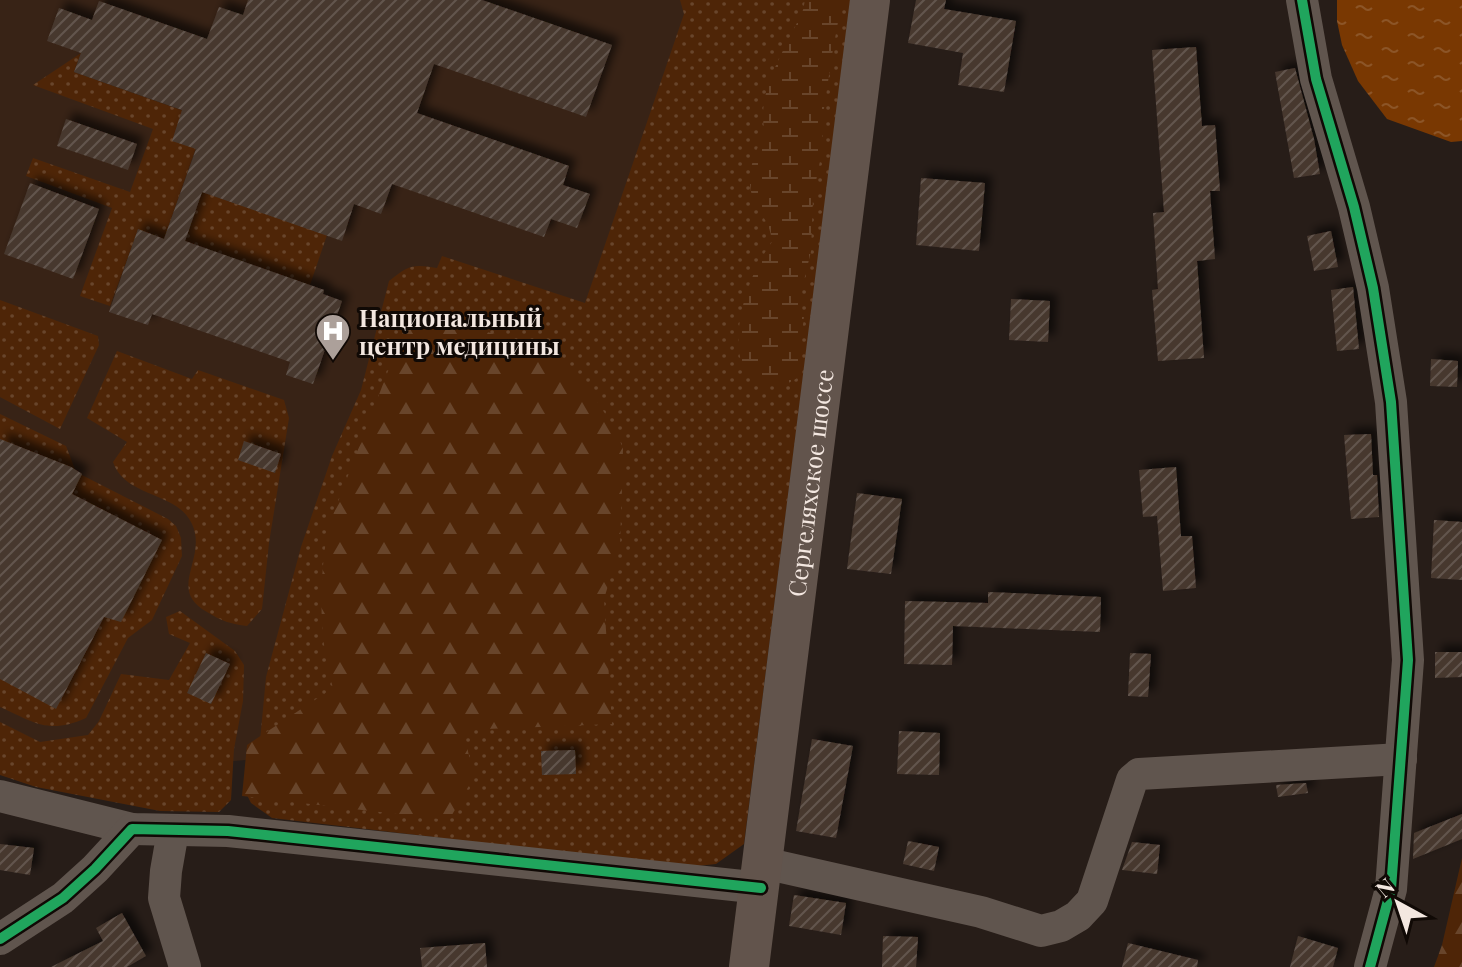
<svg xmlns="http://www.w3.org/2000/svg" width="1462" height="967" font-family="'Playfair Display',serif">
  <defs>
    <pattern id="grass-dots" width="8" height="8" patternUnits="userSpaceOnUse" patternTransform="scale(2)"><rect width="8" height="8" fill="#4e2507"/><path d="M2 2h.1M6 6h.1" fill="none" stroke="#68452b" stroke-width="1.8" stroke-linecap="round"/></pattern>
    <pattern id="forest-firs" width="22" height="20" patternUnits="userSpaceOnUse" patternTransform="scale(2)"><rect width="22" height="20" fill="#4e2507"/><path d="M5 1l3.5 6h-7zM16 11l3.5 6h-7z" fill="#68452b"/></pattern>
    <pattern id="wetland-marsh" width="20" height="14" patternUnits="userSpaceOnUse" patternTransform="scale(2)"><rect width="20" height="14" fill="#4e2507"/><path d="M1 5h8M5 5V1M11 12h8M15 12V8" fill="none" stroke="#68452b"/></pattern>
    <pattern id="water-ripples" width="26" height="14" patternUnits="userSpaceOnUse" patternTransform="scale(2)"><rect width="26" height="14" fill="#793802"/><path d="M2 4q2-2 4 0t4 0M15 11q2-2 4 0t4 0" fill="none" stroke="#8c5527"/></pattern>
    <pattern id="building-hatch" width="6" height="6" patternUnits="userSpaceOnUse" patternTransform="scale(2)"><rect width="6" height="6" fill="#47382f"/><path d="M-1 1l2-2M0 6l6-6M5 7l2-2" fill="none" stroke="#62554d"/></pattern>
    <filter id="shadow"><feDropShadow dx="7" dy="-7" stdDeviation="4" flood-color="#0009"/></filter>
  </defs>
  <rect width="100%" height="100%" fill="#271d18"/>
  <polygon fill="#382316" points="0,0 720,0 612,724 235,761 0,758"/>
  <g fill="url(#grass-dots)">
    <path d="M680,0H851L744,844L716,864L688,867L272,818L251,803L246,793L260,741L266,677L301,547L332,456L361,390L389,281C409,265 413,264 437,268L442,256L585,303L684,14Z"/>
    <polygon points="81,53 74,72 206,119 164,239 138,230 110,306 80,296 112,208 26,176 33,158 130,192 153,129 33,85"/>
    <polygon points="202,192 327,235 310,285 185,241"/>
    <polygon points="0,300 98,336 99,345 60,429 0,397"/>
    <path d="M117,351L192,379L198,370L284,400L289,418L269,543L262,609L247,626C231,624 221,621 207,612C166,589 208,559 192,524C177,491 125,498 113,462L127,442L87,418Z"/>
    <path d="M0,414L66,446L76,472L168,519L176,526L181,538L182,556L152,620L128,638L86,718C48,735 34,722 0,707Z"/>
    <polygon points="180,611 235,651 244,665 243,701 234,749 231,800 219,812 160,811 36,787 0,775 0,722 40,742 88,735 99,721 121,674 169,680 190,643 169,634 166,617"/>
  </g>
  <g fill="url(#forest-firs)">
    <path d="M406,324L416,329L467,327L547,347L586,385L616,430L623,449L620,546L604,599L612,724L463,730L474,777L449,820L242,796L247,745L333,688C318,637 319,580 328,528Z"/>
    <polygon points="1462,858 1462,967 1434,967 1442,945"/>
  </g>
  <path fill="url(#wetland-marsh)" d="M805,0H842L832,55L823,115L822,151L813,196L811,251L799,302L804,316L797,378C781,389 768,388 751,380C747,373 741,364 740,357C733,321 751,270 772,242C770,222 762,218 754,201C744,177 754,154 765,132C755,91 787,47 803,10Z"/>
  <polygon fill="url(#water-ripples)" points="1337,0 1462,0 1462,141 1451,142 1387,119 1358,81 1342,45 1337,21"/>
  <g fill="url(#building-hatch)" filter="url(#shadow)">
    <polygon points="248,0 482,0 612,45 586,117 434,64 417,113 569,166 563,185 590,194 577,228 551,219 544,237 392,184 381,214 354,204 342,241 202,192 185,241 324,290 323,294 342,301 313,384 286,375 290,362 152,314 148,325 109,312 138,229 164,239 196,149 172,141 182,110 74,72 81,53 47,41 59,8 92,20 99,1 207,39 219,7 243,15"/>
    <polygon points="916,0 946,0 944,9 1016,21 1004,92 958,85 963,53 908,43"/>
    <polygon points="1196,47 1202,126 1215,125 1220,191 1210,191 1215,259 1197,261 1204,358 1158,361 1152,290 1158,289 1153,213 1164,212 1152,50"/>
    <polygon points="1295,68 1314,139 1320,174 1294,178 1275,72"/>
    <polygon points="66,119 137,144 128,170 57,146"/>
    <polygon points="921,178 985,183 979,251 916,245"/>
    <polygon points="30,183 99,209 73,279 4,254"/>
    <polygon points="1331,231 1338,267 1314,271 1307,236"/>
    <polygon points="1353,287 1359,349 1337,351 1331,290"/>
    <polygon points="1011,299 1050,301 1048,342 1009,340"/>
    <polygon points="1431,359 1458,361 1457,387 1430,386"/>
    <polygon points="1371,434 1373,475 1377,475 1379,517 1351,519 1344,435"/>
    <polygon points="0,439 71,467 82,474 72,494 162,540 121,622 104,617 56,709 0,679"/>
    <polygon points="244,441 281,454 275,473 238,460"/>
    <polygon points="1176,467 1181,536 1192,536 1196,588 1163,591 1157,516 1143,517 1139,470"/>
    <polygon points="857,493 902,499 891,574 847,569"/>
    <polygon points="1434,520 1462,522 1462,580 1431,578"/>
    <polygon points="988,592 1101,597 1100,632 953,626 952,665 904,664 905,601 988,603"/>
    <polygon points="1435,652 1462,652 1462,677 1435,678"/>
    <polygon points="206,653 230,664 211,704 187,693"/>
    <polygon points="1130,653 1151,654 1148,697 1128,696"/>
    <polygon points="899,731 940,733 939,775 897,774"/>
    <polygon points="812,739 853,746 836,838 796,831"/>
    <polygon points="575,750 576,774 542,775 541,751"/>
    <polygon points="1306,783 1308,793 1278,797 1276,785"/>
    <polygon points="1462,814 1462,839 1413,859 1414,833"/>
    <polygon points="908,841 939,847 934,871 903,864"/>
    <polygon points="1132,842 1160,845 1157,874 1122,870"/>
    <polygon points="0,844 34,848 30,875 0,870"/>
    <polygon points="794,895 846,903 841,935 789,926"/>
    <polygon points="122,913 146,956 127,967 51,967 103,941 96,928"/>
    <polygon points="883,936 918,937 916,967 882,967"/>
    <polygon points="1298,936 1338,948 1333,967 1290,967"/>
    <polygon points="485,943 487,967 422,967 420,948"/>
    <polygon points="1128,943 1198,960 1197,967 1122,967"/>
  </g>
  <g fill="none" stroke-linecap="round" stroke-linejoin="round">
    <g stroke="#60554e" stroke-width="32">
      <polyline points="1302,0 1316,79 1354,207 1373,288 1391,402 1408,660 1391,889 1370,967"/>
      <polyline points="0,796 132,829 228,831 761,888"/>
      <polyline points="173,831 166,871 164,898 185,967"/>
      <polyline points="764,863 981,912 1041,931 1061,926 1078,916 1092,901 1132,780 1139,774 1401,759"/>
      <polyline points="0,939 63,898 95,869 132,829"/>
    </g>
    <path stroke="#62544c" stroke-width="40" id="s1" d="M749,967L870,0"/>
    <g stroke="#100905" stroke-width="15">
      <g id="cycleway">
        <polyline points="1302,0 1316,79 1354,207 1373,288 1391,402 1408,660 1391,889 1370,967"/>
        <polyline points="0,939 63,898 95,869 132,829 228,831 761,888"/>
      </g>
    </g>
    <use href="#cycleway" stroke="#20a55d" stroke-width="10"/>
  </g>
  <defs>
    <g id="hospital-pin" transform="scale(1.8)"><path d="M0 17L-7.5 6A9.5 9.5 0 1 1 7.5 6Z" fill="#aca09a" stroke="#100905"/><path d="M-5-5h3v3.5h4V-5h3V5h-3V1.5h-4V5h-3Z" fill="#fff"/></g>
  </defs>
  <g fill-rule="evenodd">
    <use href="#hospital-pin" x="333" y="331"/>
  </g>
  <g text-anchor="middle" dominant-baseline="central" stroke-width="6" stroke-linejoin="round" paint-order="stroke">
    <g font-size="24" font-weight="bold" fill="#f3e7e0" stroke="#100905" text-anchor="start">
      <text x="359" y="317">Национальный<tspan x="359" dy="28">центр медицины</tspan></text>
    </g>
    <g font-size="24" fill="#f3e7e0" stroke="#100905">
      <text stroke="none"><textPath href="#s1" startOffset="488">Сергеляхское шоссе</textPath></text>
    </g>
  </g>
  <g transform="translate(1398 903) rotate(320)" stroke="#100905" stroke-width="6" paint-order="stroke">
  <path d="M0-6L14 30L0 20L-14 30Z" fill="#f3e7e0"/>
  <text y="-12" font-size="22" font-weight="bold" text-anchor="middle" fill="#f3e7e0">N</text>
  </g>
</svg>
